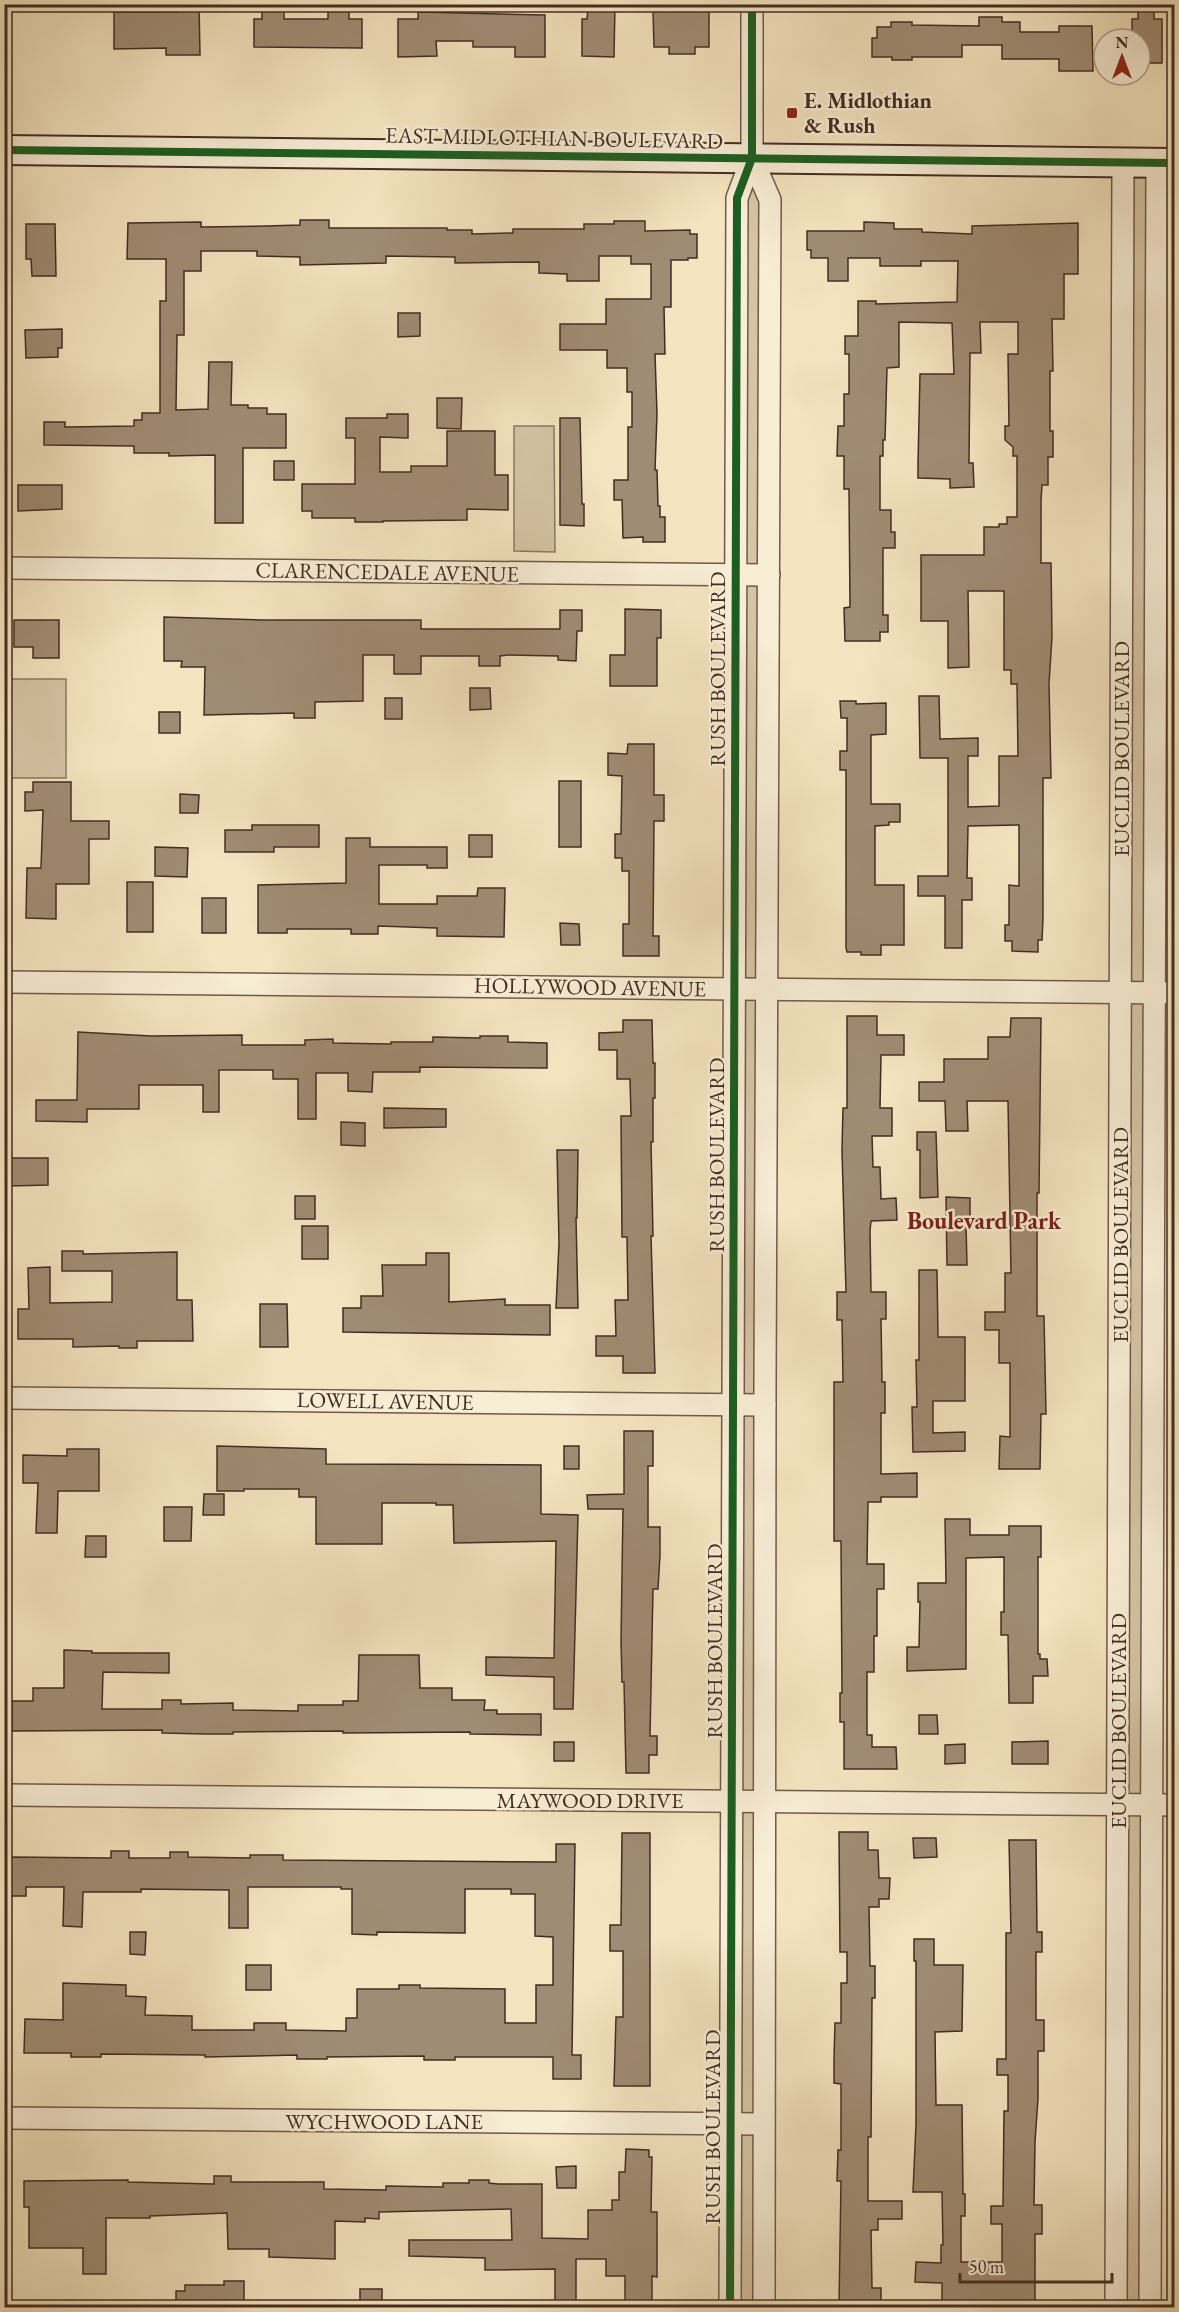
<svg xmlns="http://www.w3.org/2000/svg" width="1179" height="2312" font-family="'EB Garamond',serif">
  <rect width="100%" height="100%" fill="#f4e4bf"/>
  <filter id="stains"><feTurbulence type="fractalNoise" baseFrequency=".00333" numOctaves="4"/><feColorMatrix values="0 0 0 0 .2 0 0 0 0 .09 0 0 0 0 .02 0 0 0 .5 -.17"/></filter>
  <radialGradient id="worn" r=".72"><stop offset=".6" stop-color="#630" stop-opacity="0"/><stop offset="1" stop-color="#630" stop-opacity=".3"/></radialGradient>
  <g fill="#d6c5a4" stroke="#8d7864" stroke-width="1.5">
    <polygon points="752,158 770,200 764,2307 730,2308 737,198"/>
    <polygon points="1123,162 1157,163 1150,2307 1116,2308"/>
    <polygon points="514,426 554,426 555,552 514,551"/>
    <rect x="7" y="679" width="59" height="99"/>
  </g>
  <g fill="#a08c74" stroke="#442c23" stroke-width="1.5">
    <polygon points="591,4 615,4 614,57 582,56 582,19 587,19 588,8 591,8"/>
    <polygon points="673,4 689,4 689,11 709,11 709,47 695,47 695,54 669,54 669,47 654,47 653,11 673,11"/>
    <polygon points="177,5 199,5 200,55 166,55 166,48 114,49 114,12 177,12"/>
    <polygon points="328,10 349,10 349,19 362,19 362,48 254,47 254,19 262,19 262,11 284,11 284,19 328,19"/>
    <polygon points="1138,11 1154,11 1154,19 1162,19 1162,63 1147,63 1147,58 1140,58 1140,39 1132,39 1132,19 1138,19"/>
    <polygon points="418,12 545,15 545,57 515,57 515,47 473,47 473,41 436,41 437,56 398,57 398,19 418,19"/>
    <polygon points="979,17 1002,17 1002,22 1020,22 1020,32 1059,32 1059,26 1092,26 1093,71 1059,71 1059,59 1002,59 1002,45 962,45 962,57 912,57 912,60 892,60 892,57 872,57 872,38 877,38 877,27 891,27 891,22 912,22 912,25 979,26"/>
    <polygon points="300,220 329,220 329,228 447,228 447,230 472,230 472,234 513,233 513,229 584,229 584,224 614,224 614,221 645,221 645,231 690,230 690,234 697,234 697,258 688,258 688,260 671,260 671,307 664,307 665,354 655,354 657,414 655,470 657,470 658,506 660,506 660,517 665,517 665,542 643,542 643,537 623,538 622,500 614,500 614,480 628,480 628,427 632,427 632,392 627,392 627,368 607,368 607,350 560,350 560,324 606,324 606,299 651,299 651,264 631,264 631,256 599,256 599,281 567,281 567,274 539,273 539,262 455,263 455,257 386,256 386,263 300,265 300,257 257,256 257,251 201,251 201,271 184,271 184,335 177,335 176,410 208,409 209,362 232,362 231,405 248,405 248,408 267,408 267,414 286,414 286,448 243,448 243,523 215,523 215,455 169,456 169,453 134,453 134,446 44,445 44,422 65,422 65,427 134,426 134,420 142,420 142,413 160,413 160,301 166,301 166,259 127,259 128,223 201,222 201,227 267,226 300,225"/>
    <polygon points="864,222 894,223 894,229 922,229 922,232 972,234 972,226 1078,223 1078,274 1064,274 1064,319 1052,319 1053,371 1050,371 1050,431 1053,431 1053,457 1048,457 1048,485 1042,485 1041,501 1041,563 1051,563 1052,637 1049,684 1051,778 1043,778 1043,918 1042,940 1038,940 1038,952 1012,951 1012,941 1005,941 1005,925 1009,925 1009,885 1019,886 1019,825 968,826 967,878 972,878 972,900 962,900 962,948 945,948 945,896 918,896 918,876 948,876 948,758 920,758 919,696 939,696 940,739 978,738 978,756 968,756 968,807 999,806 999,756 1018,756 1017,684 1011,684 1011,670 1004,670 1004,591 968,591 969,667 948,668 948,621 921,621 921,555 984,555 984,527 999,527 999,524 1007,524 1007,517 1017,517 1017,456 1013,456 1013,447 1005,440 1005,426 1009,426 1008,354 1018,354 1018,322 980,322 981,353 970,353 969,463 973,463 974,487 950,488 950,479 918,478 918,463 920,374 954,374 952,323 899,322 899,367 887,368 885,440 883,440 883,456 880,456 880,510 891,510 891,532 895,532 895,548 883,548 883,615 888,615 888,632 880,632 880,641 845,641 844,608 850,607 849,489 844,489 844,456 837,456 838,426 844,426 844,394 849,394 849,354 845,354 845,336 858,336 858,301 876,301 876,304 957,302 958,261 921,261 921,266 880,266 880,258 848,258 848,281 828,281 828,258 811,258 811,250 807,250 807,231 864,231"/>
    <polygon points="26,224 55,224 56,276 32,276 31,259 26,259"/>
    <polygon points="398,313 420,313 420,336 398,337"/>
    <polygon points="62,329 62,348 58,348 58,357 26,358 25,330"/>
    <polygon points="437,398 462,398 461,429 437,428"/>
    <polygon points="387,414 408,414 408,438 380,437 380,472 411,472 411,466 447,466 447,431 495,431 495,475 508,475 508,510 467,509 467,520 383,521 383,522 355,522 355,518 312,518 312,511 302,511 302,484 355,484 355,438 346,438 346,418 387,418"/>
    <polygon points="560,418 580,418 582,504 584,504 584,526 560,525"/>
    <rect x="274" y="461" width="20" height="19"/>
    <polygon points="18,485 62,485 62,509 18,511"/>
    <polygon points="625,609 661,610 661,638 657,638 657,686 610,686 610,655 625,655"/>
    <polygon points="560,610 582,610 582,631 577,631 576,661 558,660 558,656 508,655 500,656 500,666 479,666 479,656 421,656 421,674 394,674 394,655 363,655 363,701 315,702 315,718 294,718 294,713 204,715 205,667 181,667 182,661 164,661 164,617 261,620 421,620 421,629 560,629"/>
    <polygon points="14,620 59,620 59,658 33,658 33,647 14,647"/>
    <polygon points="470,688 490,688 491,709 470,710"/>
    <rect x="385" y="698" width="17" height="21"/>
    <polygon points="840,701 856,701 856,704 886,703 886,734 871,735 871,804 900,804 900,822 889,822 889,825 875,826 875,885 904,885 904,945 881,945 881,955 861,955 861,952 847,952 846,948 846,770 840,770 840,751 847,751 847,718 841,718"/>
    <rect x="159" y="712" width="21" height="21"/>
    <polygon points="628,744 654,744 654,795 664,795 664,821 654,821 653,936 659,936 659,956 623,956 623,924 629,924 629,871 622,871 622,858 615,858 615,834 621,834 622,776 608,775 608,753 627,754"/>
    <rect x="559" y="781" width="22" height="66"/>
    <polygon points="33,782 71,782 71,821 109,821 109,839 89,839 89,884 56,884 56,919 26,918 27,868 41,868 43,810 25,811 25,792 33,792"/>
    <polygon points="180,794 199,795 198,813 180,813"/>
    <polygon points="252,825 319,825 319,847 274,847 274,852 225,852 225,830 252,830"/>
    <rect x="469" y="835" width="23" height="22"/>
    <polygon points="346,838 370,838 370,847 447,847 447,868 427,868 427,865 379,865 379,904 437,904 437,896 477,896 478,888 505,888 504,937 437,936 437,928 378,926 378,934 351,934 351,929 287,929 287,933 258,933 258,885 346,883"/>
    <polygon points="155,847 188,848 187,877 155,876"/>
    <rect x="127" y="882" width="26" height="50"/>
    <rect x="202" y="898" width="24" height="35"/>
    <polygon points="560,923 579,924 580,945 561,945"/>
    <polygon points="847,1016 877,1016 877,1035 904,1035 904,1055 881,1055 880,1108 892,1108 892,1136 872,1136 873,1167 880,1167 881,1199 896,1198 897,1220 871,1221 870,1231 871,1292 886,1292 886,1319 881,1319 882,1382 885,1382 885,1413 881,1413 881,1474 917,1473 917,1497 881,1497 881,1502 868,1502 867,1564 884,1564 884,1589 877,1589 877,1636 874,1636 874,1672 867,1672 867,1735 872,1735 872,1747 896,1747 897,1769 844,1769 844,1722 840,1722 840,1693 842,1693 841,1541 834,1541 834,1382 843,1382 842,1320 837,1320 837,1292 846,1292 842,1151 843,1108 847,1108"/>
    <polygon points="1011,1018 1041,1018 1039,1193 1037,1193 1037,1316 1044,1316 1046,1414 1041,1414 1040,1469 999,1469 1000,1436 1010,1437 1010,1363 999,1363 999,1330 985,1330 985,1312 1005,1312 1005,1273 1011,1273 1008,1101 967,1101 968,1131 946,1131 945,1101 919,1101 919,1082 944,1082 944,1059 988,1059 988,1037 1010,1037"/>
    <polygon points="623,1020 652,1020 653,1063 655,1063 655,1098 653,1098 653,1142 651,1142 653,1236 651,1236 655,1373 623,1373 623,1356 596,1356 596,1336 616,1336 615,1300 628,1300 627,1237 622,1237 621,1116 631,1116 630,1079 617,1079 617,1050 599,1050 599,1033 623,1032"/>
    <polygon points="78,1032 151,1036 242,1035 242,1045 305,1045 305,1040 333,1039 333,1043 391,1044 391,1042 433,1042 433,1037 480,1038 480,1036 508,1036 508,1042 547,1043 547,1068 420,1067 420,1072 373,1072 372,1092 348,1091 348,1073 316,1073 316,1119 298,1119 298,1079 273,1079 273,1070 219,1070 219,1112 203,1112 203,1085 139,1085 139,1109 87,1109 87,1122 36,1121 36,1100 77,1100"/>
    <polygon points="384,1108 446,1109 446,1127 384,1128"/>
    <polygon points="341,1122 365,1123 365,1146 341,1145"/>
    <polygon points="917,1132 936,1132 938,1197 920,1198 920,1150 917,1150"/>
    <polygon points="557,1150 578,1150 577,1218 576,1218 578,1308 556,1308 559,1243"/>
    <polygon points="9,1158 48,1158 48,1185 9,1186"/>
    <rect x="295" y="1196" width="20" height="23"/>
    <polygon points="946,1197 970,1198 970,1224 966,1224 967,1265 947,1265"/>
    <rect x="302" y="1226" width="26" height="33"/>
    <polygon points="62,1251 83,1251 83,1254 177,1252 177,1300 192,1300 193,1341 137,1341 137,1348 119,1348 119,1346 73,1347 73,1339 18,1339 18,1309 29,1309 28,1268 50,1267 50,1303 112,1302 112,1271 62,1271"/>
    <polygon points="426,1253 449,1253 449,1302 505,1299 505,1305 550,1305 550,1335 343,1332 343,1308 361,1308 361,1296 383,1296 382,1265 426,1265"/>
    <polygon points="919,1270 937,1270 938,1337 965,1337 965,1401 933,1401 933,1433 965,1432 965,1451 913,1452 912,1407 917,1407 916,1360 919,1360"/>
    <polygon points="260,1304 287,1304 288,1347 260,1347"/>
    <polygon points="624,1431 653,1431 653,1466 648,1466 648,1527 660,1527 660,1555 658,1589 653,1589 650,1736 657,1736 657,1755 649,1755 649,1773 626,1773 624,1682 622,1682 621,1641 623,1509 588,1509 587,1495 624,1494"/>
    <polygon points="217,1446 326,1449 326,1464 541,1465 541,1514 578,1515 573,1709 554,1709 554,1677 486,1675 486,1657 554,1658 556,1541 454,1543 453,1505 436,1505 436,1503 382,1503 382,1544 316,1544 316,1497 299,1497 299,1489 244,1489 244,1491 217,1491"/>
    <rect x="564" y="1446" width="15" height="23"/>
    <polygon points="67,1449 99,1449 99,1491 58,1491 57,1533 36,1533 38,1483 23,1483 23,1455 67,1456"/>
    <polygon points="204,1494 224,1494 224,1515 203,1515"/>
    <polygon points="164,1507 192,1507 191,1541 164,1541"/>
    <polygon points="945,1519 970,1519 970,1535 1009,1535 1009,1526 1041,1526 1041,1557 1038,1557 1038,1654 1040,1654 1040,1659 1047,1659 1048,1676 1033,1676 1033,1703 1009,1703 1008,1635 1001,1635 1001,1612 1004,1612 1004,1557 966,1558 966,1669 907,1671 907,1647 919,1647 920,1602 918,1602 918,1583 946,1583"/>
    <polygon points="86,1536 106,1536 106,1557 85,1557"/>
    <polygon points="64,1650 92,1651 92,1653 169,1653 169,1673 103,1672 102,1709 162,1709 162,1700 181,1700 181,1704 233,1703 233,1710 298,1711 298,1705 343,1705 343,1701 358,1701 359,1655 419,1655 420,1688 452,1688 452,1700 485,1700 484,1710 497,1710 497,1714 541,1714 541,1735 470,1734 470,1732 343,1733 343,1731 233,1732 233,1734 205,1734 162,1733 162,1730 12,1731 12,1701 33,1701 33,1688 64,1688"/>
    <polygon points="919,1715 937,1715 938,1734 919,1734"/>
    <polygon points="1048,1741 1048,1764 1012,1764 1012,1742"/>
    <rect x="554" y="1742" width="20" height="19"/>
    <polygon points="965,1744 965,1763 945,1764 945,1745"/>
    <polygon points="839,1832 868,1832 868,1850 878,1850 879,1878 890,1878 889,1899 879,1899 879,1907 869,1907 870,1966 875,1966 875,1998 872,1998 871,2137 868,2137 868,2201 902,2201 902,2219 878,2219 878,2230 871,2230 872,2288 881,2288 881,2307 839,2307 841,2181 837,2181 838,2150 841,2150 841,2084 834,2083 834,2059 835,2023 841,2023 841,1983 847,1983 847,1952 840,1952"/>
    <polygon points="622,1833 650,1833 650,2086 614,2086 616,2017 623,2017 623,1951 610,1951 610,1925 621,1925"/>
    <polygon points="913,1838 936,1838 937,1857 914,1858"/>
    <polygon points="1009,1840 1036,1840 1037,1932 1042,1932 1042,1952 1036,1952 1036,2020 1044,2020 1044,2051 1038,2051 1038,2098 1035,2142 1034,2205 1042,2205 1042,2234 1035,2234 1035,2307 942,2307 942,2283 915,2282 916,2262 941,2263 941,2245 943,2245 942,2192 913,2192 916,2124 916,1961 914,1961 914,1939 934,1939 934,1965 963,1965 962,2031 935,2032 936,2105 962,2105 963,2194 965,2194 965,2216 961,2216 961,2262 1002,2262 1002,2224 991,2224 991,2206 1003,2206 1004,2111 1008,2111 1008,2075 997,2075 997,2059 1006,2059 1006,1933 1011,1933"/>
    <polygon points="556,1844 575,1844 572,2055 581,2055 581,2079 553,2079 553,2057 455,2057 455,2060 424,2060 424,2056 327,2057 327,2059 297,2059 297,2055 205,2057 205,2055 101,2054 101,2057 71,2057 71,2053 24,2053 25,2019 63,2020 63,1983 126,1985 126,1996 146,1997 145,2015 192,2016 192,2030 254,2030 254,2023 286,2023 286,2030 346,2031 346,2018 357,2018 357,1989 399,1989 399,1985 420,1985 420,1988 505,1989 505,2023 536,2023 536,1985 553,1985 553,1937 535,1936 535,1894 511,1894 511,1889 465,1889 465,1933 377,1932 377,1935 352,1934 352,1889 341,1889 341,1887 248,1887 248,1928 229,1928 229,1890 141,1889 141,1892 83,1892 82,1927 63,1926 64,1887 26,1887 26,1896 10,1896 11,1857 111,1858 111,1851 129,1851 129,1858 170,1858 170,1852 188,1852 188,1857 250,1858 250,1855 283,1855 283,1860 556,1862"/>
    <polygon points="130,1932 146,1932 145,1955 130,1954"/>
    <rect x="246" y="1965" width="25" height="25"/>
    <polygon points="626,2149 649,2150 649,2157 652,2157 651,2212 657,2212 657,2277 652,2276 652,2307 625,2307 625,2276 606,2276 606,2259 576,2259 576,2305 555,2305 555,2269 485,2270 485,2258 409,2256 409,2240 512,2240 511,2209 379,2212 379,2219 365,2218 365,2222 335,2221 335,2259 269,2257 269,2249 228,2249 227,2213 150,2216 150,2218 106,2218 106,2274 83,2274 83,2248 29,2248 29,2207 24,2207 24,2181 128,2180 128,2182 214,2184 214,2176 231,2176 231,2182 324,2182 324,2189 386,2190 386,2186 443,2187 443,2183 469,2183 469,2180 489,2180 489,2183 498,2184 542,2184 542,2238 588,2239 588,2210 612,2210 612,2200 619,2200 619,2172 625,2172"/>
    <polygon points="576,2166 576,2188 557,2188 556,2167"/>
    <polygon points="224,2281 244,2281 244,2301 197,2302 197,2307 176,2307 176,2291 185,2291 185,2285 224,2285"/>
    <rect x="360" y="2289" width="22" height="18"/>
  </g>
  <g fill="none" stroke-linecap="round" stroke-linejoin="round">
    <g stroke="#705a4a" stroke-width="24">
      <g id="street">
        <polyline points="752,158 770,200 765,1384 764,2308"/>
        <polyline points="4,568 769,575"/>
        <polyline points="4,982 1174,993"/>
        <polyline points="4,1398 765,1405"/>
        <polyline points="4,1795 1174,1805"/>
        <polyline points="4,2118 764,2124"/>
        <polyline points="730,2308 737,198 752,158 752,4"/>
        <polyline points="1116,2308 1123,162"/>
        <polyline points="1150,2308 1157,163"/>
      </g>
    </g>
    <g stroke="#442c23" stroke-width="32">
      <polyline id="secondary" points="4,150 1174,163"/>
    </g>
    <use href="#street" stroke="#f8edd5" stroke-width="21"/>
    <use href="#secondary" stroke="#f8edd5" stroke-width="28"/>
    <g stroke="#f8edd5" stroke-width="11">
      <g id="cycleway">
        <polyline points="4,150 1174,163"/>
        <polyline points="730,2308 737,198 752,158 752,4"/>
      </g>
    </g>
    <use href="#cycleway" stroke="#1b5e20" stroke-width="8"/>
  </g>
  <rect fill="#8f2418" stroke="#f8edd5" stroke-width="2" x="786" y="107" width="12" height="12" rx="3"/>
  <g text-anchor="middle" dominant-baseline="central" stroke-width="5" stroke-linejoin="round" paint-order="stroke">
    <g font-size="22" font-weight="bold" fill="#442c23" stroke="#f8edd5" text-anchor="start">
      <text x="804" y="100">E. Midlothian<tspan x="804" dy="25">&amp; Rush</tspan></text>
    </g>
    <g font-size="22" fill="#442c23" stroke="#f8edd5">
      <text transform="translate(554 138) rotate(1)">EAST MIDLOTHIAN BOULEVARD</text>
      <text transform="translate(387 572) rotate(1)">CLARENCEDALE AVENUE</text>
      <text transform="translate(717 669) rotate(-90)">RUSH BOULEVARD</text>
      <text transform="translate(1121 749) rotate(-90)">EUCLID BOULEVARD</text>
      <text transform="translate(590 987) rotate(1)">HOLLYWOOD AVENUE</text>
      <text transform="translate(716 1155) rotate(-90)">RUSH BOULEVARD</text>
      <text transform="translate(1120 1235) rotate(-90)">EUCLID BOULEVARD</text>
      <text transform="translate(385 1401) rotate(1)">LOWELL AVENUE</text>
      <text transform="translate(714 1641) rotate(-90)">RUSH BOULEVARD</text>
      <text transform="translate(1118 1721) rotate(-90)">EUCLID BOULEVARD</text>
      <text x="590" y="1800">MAYWOOD DRIVE</text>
      <text x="384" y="2121">WYCHWOOD LANE</text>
      <text transform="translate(712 2127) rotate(-90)">RUSH BOULEVARD</text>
    </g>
    <g font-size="24" font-weight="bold" fill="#7a1f14" stroke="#f8edd5">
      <text x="984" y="1220">Boulevard Park</text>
    </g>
  </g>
  <rect width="1179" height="2312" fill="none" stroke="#f4e4bf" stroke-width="24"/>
  <rect x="6" y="6" width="1167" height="2300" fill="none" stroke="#442c23" stroke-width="3"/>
  <rect x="12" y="12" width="1155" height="2288" fill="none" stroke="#442c23" stroke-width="1.5"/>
  <g transform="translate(1122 57)"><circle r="28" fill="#f8edd5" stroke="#b0a08e" stroke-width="1.5"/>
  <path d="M0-4.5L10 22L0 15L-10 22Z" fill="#8f2418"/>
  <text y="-9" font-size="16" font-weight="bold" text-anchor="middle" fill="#442c23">N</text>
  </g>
  <path d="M960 2273v9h152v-9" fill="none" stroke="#442c23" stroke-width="3"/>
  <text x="969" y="2273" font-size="18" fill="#442c23" stroke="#f8edd5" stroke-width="4.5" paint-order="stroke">50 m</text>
  <rect width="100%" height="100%" filter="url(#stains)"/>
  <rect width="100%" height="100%" fill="url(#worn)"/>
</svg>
